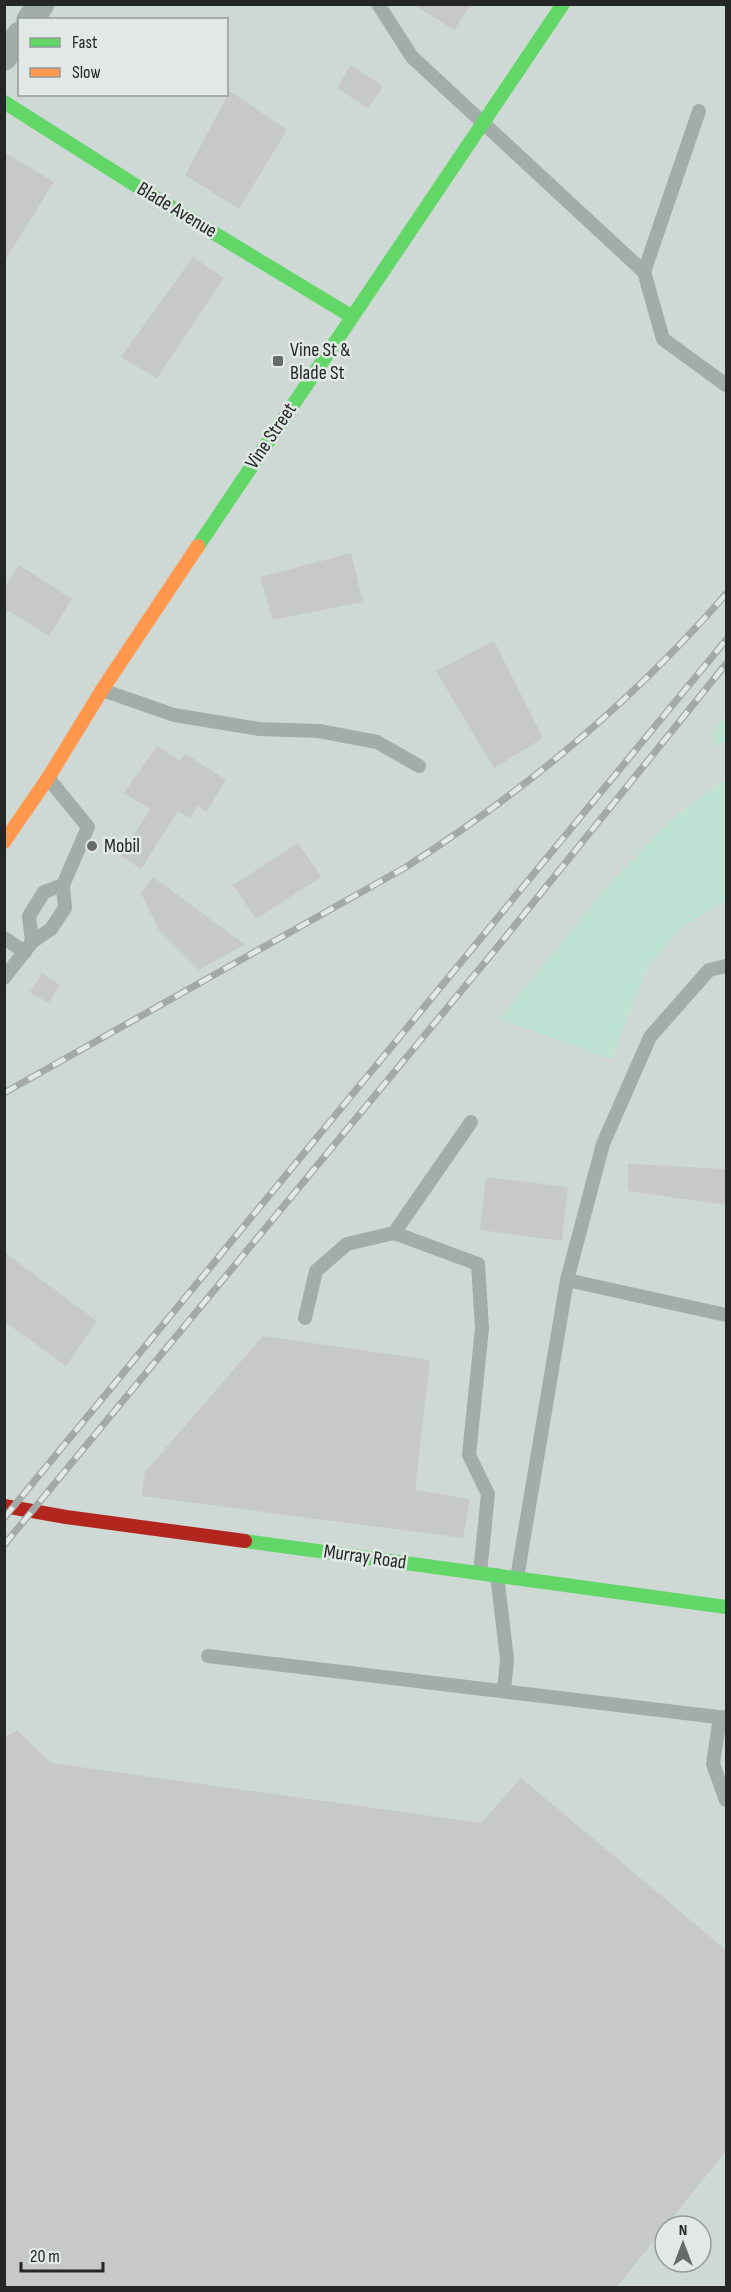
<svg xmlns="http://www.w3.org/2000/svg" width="731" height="2292" font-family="'Sofia Sans Condensed',sans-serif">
  <rect width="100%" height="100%" fill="#e2e7e5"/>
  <path fill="#ced9d5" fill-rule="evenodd" d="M5,5H726V716L712,733L715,746L726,740V779L675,816L611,1059L647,968L681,927L726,901V2287L5,2288ZM20,20H226V94H20ZM665,2226H701V2262H665Z"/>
  <g fill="#bee2d3">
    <polygon points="726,716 726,740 715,746 712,733"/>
    <polygon points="726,779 726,901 681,927 647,968 611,1059 500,1019 610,883 675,816"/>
  </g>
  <g fill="#c7c9c8">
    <polygon points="413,4 472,4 454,30"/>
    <polygon points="351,65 383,86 368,108 337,88"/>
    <polygon points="230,91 287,130 239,209 185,175"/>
    <polygon points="4,152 54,182 4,262"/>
    <polygon points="193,257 224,278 157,378 121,357"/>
    <polygon points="351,553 363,602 273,620 260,577"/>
    <polygon points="19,565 72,599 49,636 4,608 4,588"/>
    <polygon points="494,641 543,738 494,768 436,671"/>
    <polygon points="157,746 180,761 186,754 226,780 206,812 198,805 190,818 178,811 141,869 121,856 150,809 124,793"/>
    <polygon points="298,843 321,877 256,919 233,885"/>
    <polygon points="153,877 244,944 244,945 199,970 159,930 141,893"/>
    <polygon points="42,973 60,985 48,1003 30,992"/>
    <polygon points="628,1164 726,1169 726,1205 628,1191"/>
    <polygon points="486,1177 568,1187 562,1241 480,1230"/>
    <polygon points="4,1252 97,1321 66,1366 4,1321"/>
    <polygon points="263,1336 430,1360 415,1490 470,1499 463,1538 142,1496 145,1472"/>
    <polygon points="17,1730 51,1763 481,1823 521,1778 726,1950 726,2151 616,2288 4,2288 4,1738"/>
  </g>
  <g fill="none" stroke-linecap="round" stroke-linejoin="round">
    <g stroke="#a2aca8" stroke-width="14">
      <polyline points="378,4 412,57 644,272 663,339 726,385"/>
      <polyline points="644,272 699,111"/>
      <polyline points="102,690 174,715 259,729 319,731 377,742 419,766"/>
      <polyline points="4,938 25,952"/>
      <polyline points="32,942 29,916 44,892 63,885"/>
      <polyline points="4,978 32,942 51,929 65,908 63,885 88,827 48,778"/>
      <polyline points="471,1122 394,1233 478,1264 482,1328 469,1455 488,1494 480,1573"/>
      <polyline points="567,1280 603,1144 650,1037 709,970 726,966"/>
      <polyline points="305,1318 316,1271 347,1244 394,1233"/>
      <polyline points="497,1575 507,1659 504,1691"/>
      <polyline points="517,1578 567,1280 726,1315"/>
      <polyline points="208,1656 726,1718"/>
      <polyline points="720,1717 713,1764 726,1800"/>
    </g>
    <g stroke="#a2aca8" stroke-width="27">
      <polyline points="30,20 41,4"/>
      <polyline points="4,57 20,35"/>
    </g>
    <g stroke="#63d668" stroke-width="14">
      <polyline points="4,102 146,192 351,316"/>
      <polyline points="198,546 563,4"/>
      <polyline points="245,1541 726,1607"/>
    </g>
    <polyline stroke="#ff974d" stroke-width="14" points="4,842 48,778 102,690 198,546"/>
    <polyline stroke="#b3261e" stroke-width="14" points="4,1506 66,1517 245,1541"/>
    <g stroke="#a3a9a6" stroke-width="7">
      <g id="rail">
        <path d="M4,1093L406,867C525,791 633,701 726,594"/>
        <polyline points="4,1518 726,640"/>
        <polyline points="4,1545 495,950 726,664"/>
      </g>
    </g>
    <use href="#rail" stroke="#e1e8e5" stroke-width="4.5" stroke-dasharray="14" stroke-linecap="butt"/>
  </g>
  <g fill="#666a68" stroke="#e1e8e5" stroke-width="2">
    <rect x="272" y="355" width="12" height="12" rx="3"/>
    <circle cx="92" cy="846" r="6"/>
  </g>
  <g text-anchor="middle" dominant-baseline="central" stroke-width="5" stroke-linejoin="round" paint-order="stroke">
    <g font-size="20" fill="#242725" stroke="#e1e8e5">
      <text transform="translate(177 210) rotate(31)">Blade Avenue</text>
      <text transform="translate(271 436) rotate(-56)">Vine Street</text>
      <text transform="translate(365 1557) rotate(8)">Murray Road</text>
    </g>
    <g font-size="20" fill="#242725" stroke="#e1e8e5" text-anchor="start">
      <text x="290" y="350">Vine St &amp;<tspan x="290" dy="23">Blade St</tspan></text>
      <text x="104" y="846">Mobil</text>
    </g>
  </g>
  <rect width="731" height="2292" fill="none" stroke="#242725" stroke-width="12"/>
  <rect x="18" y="18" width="210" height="78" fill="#e1e8e5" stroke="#959b98" stroke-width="1.5"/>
  <rect x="30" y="38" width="30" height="9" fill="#63d668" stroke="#959b98" stroke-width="1.5"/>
  <text x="72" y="48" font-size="18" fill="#242725">Fast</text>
  <rect x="30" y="68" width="30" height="9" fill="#ff974d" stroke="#959b98" stroke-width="1.5"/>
  <text x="72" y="78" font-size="18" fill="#242725">Slow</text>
  <g transform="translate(683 2244)"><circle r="28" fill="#e1e8e5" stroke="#959b98" stroke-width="1.5"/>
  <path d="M0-4.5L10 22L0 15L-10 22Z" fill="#666a68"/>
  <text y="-9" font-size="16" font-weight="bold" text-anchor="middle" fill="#242725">N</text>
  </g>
  <path d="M21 2262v9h82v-9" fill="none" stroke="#242725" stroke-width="3"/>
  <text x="30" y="2262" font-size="18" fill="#242725" stroke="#e1e8e5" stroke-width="4.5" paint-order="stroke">20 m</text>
</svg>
